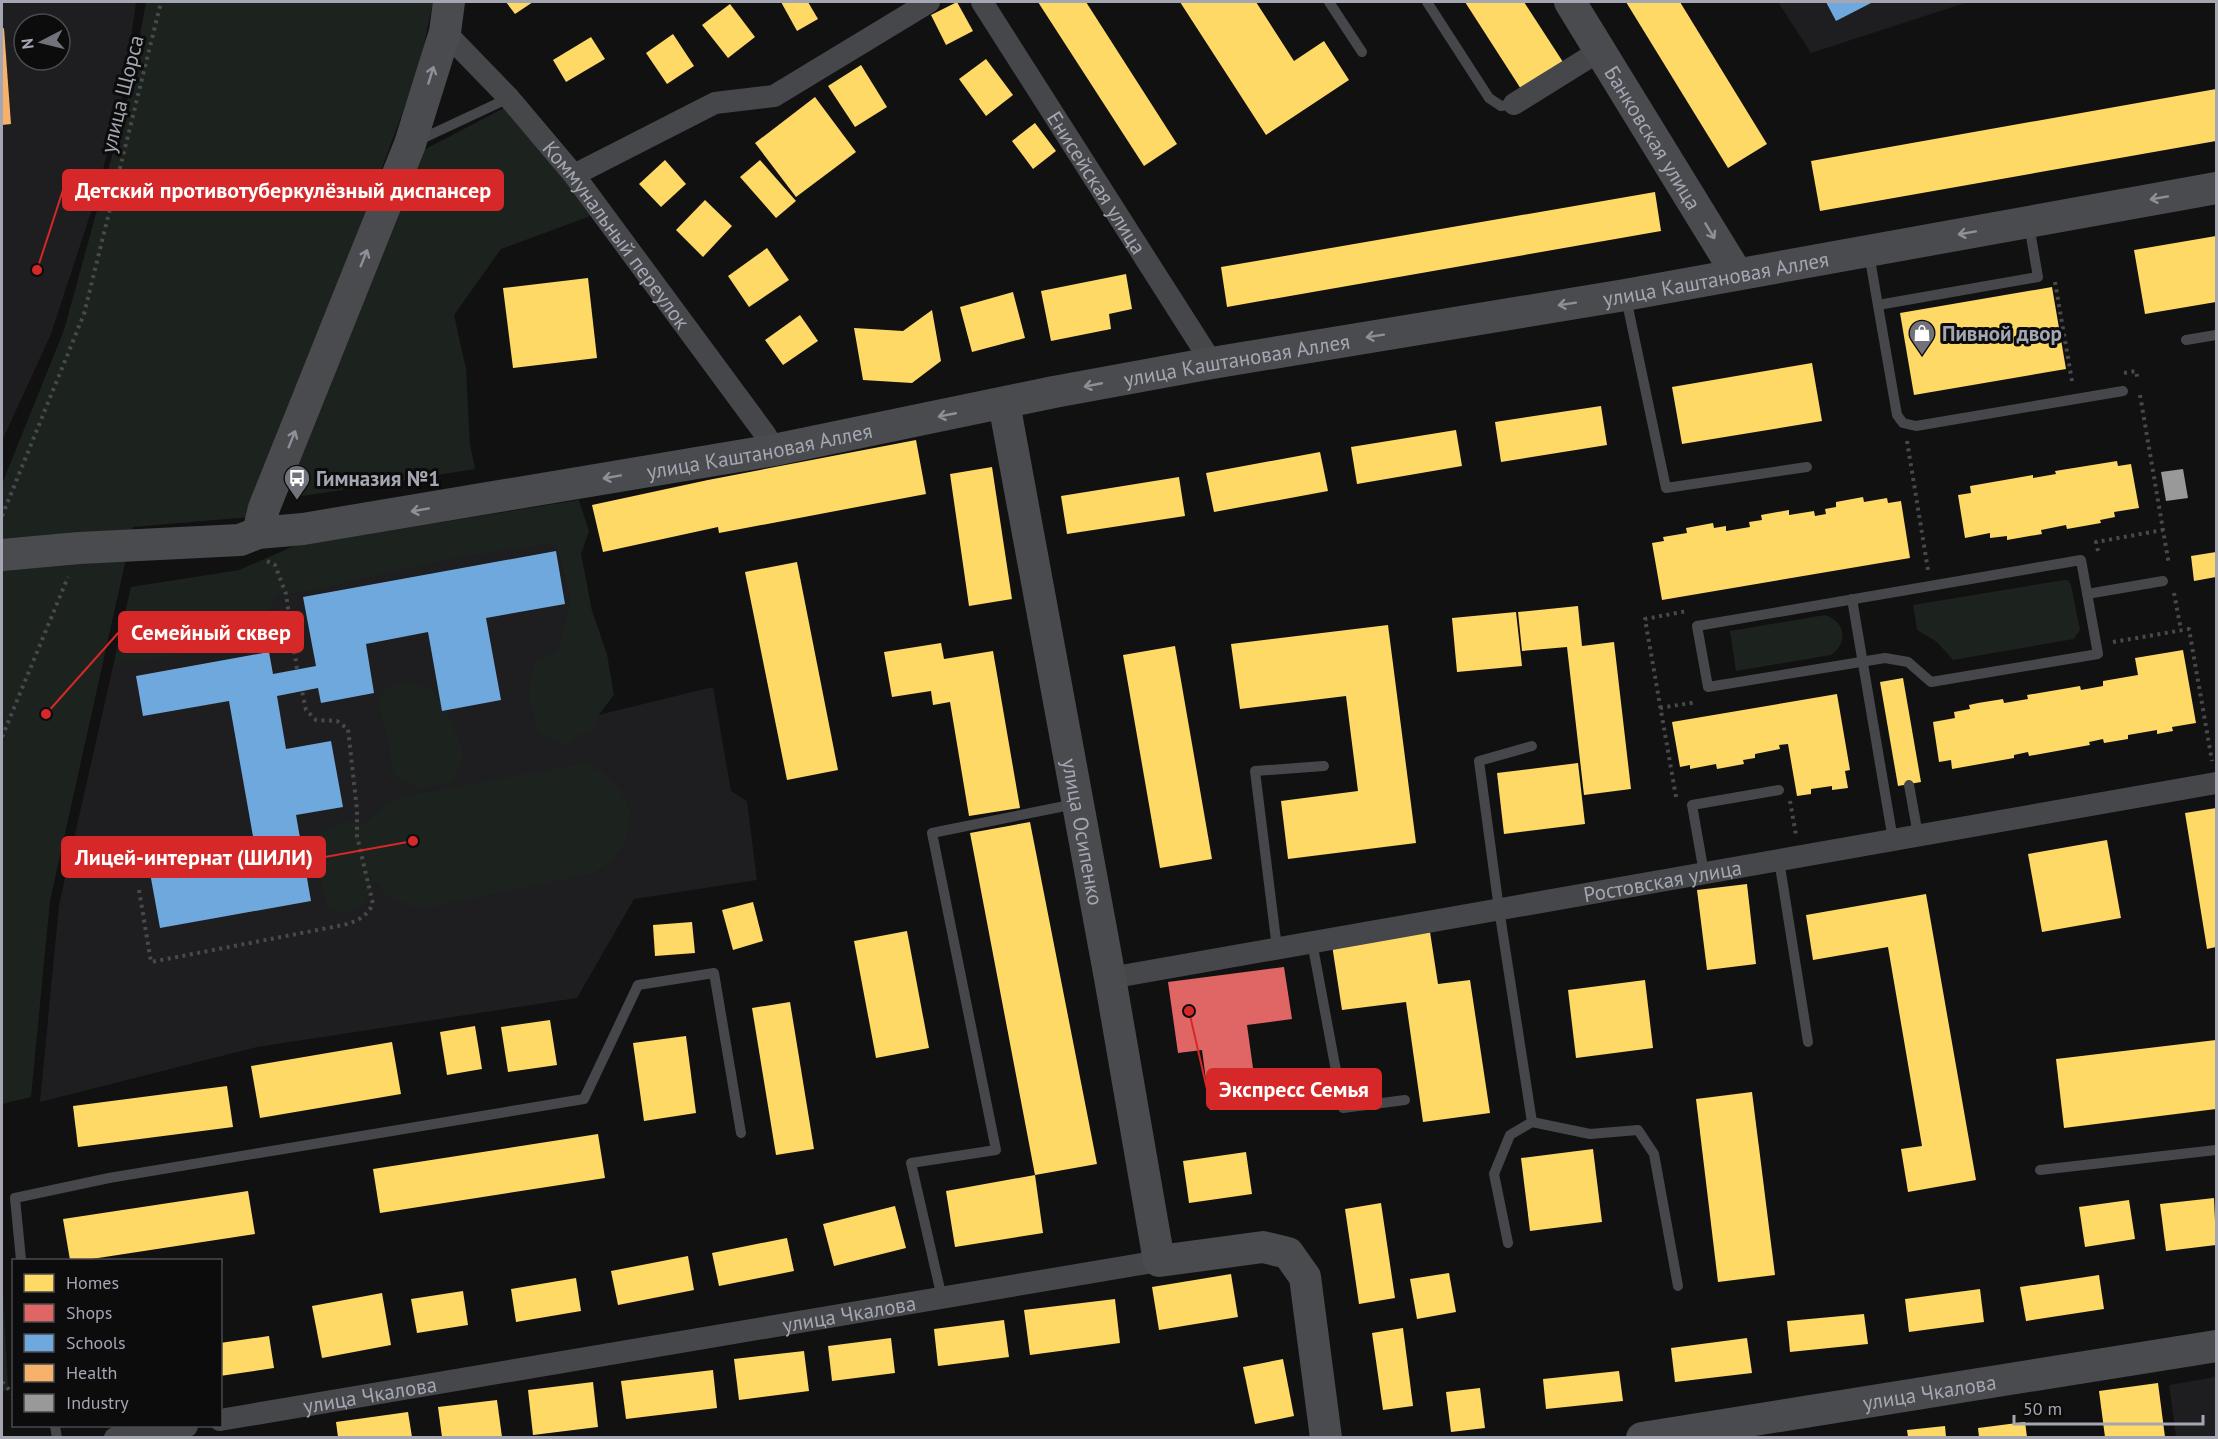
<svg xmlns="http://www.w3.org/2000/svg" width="2218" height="1439" font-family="'PT Sans',sans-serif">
  <rect width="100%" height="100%" fill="#111112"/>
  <g fill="#1e1e20" fill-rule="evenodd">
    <path d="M2,2H136L124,91L93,206L51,334L2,441V125L11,124L4,29H2ZM24,24H60V60H24Z"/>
    <polygon points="1778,2 1968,2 1811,53"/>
    <polygon points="560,522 598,715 713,687 731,791 747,801 757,880 634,899 577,998 257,1047 40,1102 59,905 131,587"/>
    <polygon points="2216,1377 2216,1437 2176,1437 2169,1385"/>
  </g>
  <g fill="#1c221d">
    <polygon points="146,2 433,2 419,69 251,517 133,527 50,901 31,1097 2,1104 2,484 64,330 130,90"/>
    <polygon points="504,108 593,215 501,249 454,315 466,369 470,445 475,469 303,496 284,489 416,154"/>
    <polygon points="579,500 589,531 581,554 592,611 607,654 614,695 598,716 596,726 563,745 539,732 528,698 534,663 558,650 571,600 556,543 455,558 313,590 276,596 257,635 202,652 114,663 131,587 239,570 294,546"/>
    <polygon points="2064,580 2068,580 2071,585 2080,630 2074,639 1953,660 1937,642 1917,630 1913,605"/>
    <path d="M1825,615C1845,621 1849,643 1831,655L1736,671L1730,631Z"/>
    <polygon points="400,683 430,688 446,710 464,753 454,782 417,788 393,774 386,729 377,703 384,689"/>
    <path d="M585,763L600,771L622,793L630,810L627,840L612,861L592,874L420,909L387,896L369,874L373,891L362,908L343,913L329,910L321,882L315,838C328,827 344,817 362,825L387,804L406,796Z"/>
    <polygon points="2,1275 8,1389 2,1392"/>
  </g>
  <g fill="#ffd966">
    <polygon points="506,2 533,2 515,14"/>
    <polygon points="781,2 808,2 818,19 797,31"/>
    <polygon points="957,2 973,31 946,45 931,15"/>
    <polygon points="1038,2 1086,2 1177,144 1144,166"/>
    <polygon points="1180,2 1256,2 1294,61 1324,41 1349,80 1266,135"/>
    <polygon points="1465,2 1524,2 1563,62 1521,89"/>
    <polygon points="1626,2 1680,2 1767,144 1728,168"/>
    <polygon points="730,4 755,37 728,58 702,25"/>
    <polygon points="673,34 694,66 667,84 646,53"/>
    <polygon points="591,37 605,59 566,82 553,60"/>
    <polygon points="986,59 1013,95 986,116 959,79"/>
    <polygon points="861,65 887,107 855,127 828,86"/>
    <polygon points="2216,89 2216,141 1820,211 1811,161"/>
    <polygon points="815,97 856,152 796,197 755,143"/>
    <polygon points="1035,123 1056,151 1033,169 1012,141"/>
    <polygon points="665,160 686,184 661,207 639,184"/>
    <polygon points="760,160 796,201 776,218 740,177"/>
    <polygon points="1655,192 1661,231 1227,307 1221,267"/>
    <polygon points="705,200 732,226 703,257 676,230"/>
    <polygon points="2216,236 2216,302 2145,314 2134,250"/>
    <polygon points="767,248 789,280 749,307 728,276"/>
    <polygon points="1126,274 1132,309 1109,314 1111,329 1051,341 1041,291"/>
    <polygon points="588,278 597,358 513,368 503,288"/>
    <polygon points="2052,287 2066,369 1914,395 1900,313"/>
    <polygon points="1013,292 1025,338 972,352 960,307"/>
    <polygon points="932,310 941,361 912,383 863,380 854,328 903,331"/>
    <polygon points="800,315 818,341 783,365 765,340"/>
    <polygon points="1812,363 1822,421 1682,444 1672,387"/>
    <polygon points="1601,406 1607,445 1501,462 1495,422"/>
    <polygon points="1456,430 1462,466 1357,484 1351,447"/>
    <polygon points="916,440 926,494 719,533 718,527 603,552 592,505 708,480"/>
    <polygon points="1320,452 1328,491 1214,512 1206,473"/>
    <polygon points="2117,461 2118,466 2131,464 2139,508 2114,512 2115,517 2100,520 2101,523 2067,529 2066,525 2041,530 2042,534 2007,540 2007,536 1990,538 1990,533 1965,538 1958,495 1971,493 1970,486 2033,475 2033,478 2056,474 2055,471"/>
    <polygon points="992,467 1012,599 969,606 950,474"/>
    <polygon points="1179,477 1185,516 1067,534 1061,496"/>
    <polygon points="1863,497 1864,502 1887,498 1888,503 1901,501 1910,558 1662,600 1652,543 1664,541 1663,537 1687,533 1686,528 1713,523 1714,528 1726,526 1726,531 1750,527 1749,522 1762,520 1761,515 1789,510 1789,515 1814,511 1815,516 1826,514 1825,509 1836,507 1836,502"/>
    <polygon points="2216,552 2216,577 2194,581 2191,556"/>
    <polygon points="797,562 838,770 787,780 745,572"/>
    <polygon points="1578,606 1582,646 1614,642 1631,789 1584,795 1567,647 1522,651 1518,612"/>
    <polygon points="1516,612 1522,666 1457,672 1452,618"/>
    <polygon points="1388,625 1416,843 1288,859 1281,801 1358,791 1346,696 1240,709 1231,644"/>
    <polygon points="941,643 944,659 993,651 1020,808 969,816 950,702 933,705 931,691 892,697 884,652"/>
    <polygon points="1175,646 1212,859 1160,868 1123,655"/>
    <polygon points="2183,650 2196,723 2172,727 2173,731 2157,734 2157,730 2128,735 2128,739 2104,743 2103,739 2089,742 2090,745 2029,756 2028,752 2014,755 2014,758 1952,769 1951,760 1939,762 1933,722 1955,718 1954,712 1970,709 1969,705 1978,703 2003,699 2004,703 2028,699 2027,695 2080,686 2081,690 2103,686 2103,681 2138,675 2135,658"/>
    <polygon points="1903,678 1921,782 1898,786 1880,682"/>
    <polygon points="1837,694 1850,770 1845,771 1848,788 1832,790 1832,786 1811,789 1811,794 1797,796 1788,744 1779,745 1780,749 1755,754 1755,758 1743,760 1744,764 1717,769 1716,764 1690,769 1690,765 1680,767 1672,722"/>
    <polygon points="1578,763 1585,824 1504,834 1497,773"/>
    <polygon points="2216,808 2216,947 2207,949 2185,813"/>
    <polygon points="1030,822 1097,1164 1035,1175 1043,1233 955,1247 946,1191 1035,1175 970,833"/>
    <polygon points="2107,840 2121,918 2042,932 2028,854"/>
    <polygon points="1747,884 1756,964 1707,970 1697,890"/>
    <polygon points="1926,894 1976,1180 1908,1192 1901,1149 1922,1146 1888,947 1813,960 1806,915"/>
    <polygon points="753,902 763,941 733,950 722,910"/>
    <polygon points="692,922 695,953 655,956 653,925"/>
    <polygon points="907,931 929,1048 876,1058 854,941"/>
    <polygon points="1430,932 1438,984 1470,980 1490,1113 1423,1122 1406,1002 1342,1010 1332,945"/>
    <polygon points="1645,980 1653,1048 1576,1058 1568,990"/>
    <polygon points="790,1002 814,1149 776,1155 752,1008"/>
    <polygon points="550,1020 557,1065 508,1072 501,1027"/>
    <polygon points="475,1026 482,1069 447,1075 440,1032"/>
    <polygon points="686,1036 696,1113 644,1121 633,1043"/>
    <polygon points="2216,1040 2216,1109 2064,1128 2056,1059"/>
    <polygon points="392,1042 401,1094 260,1118 251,1066"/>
    <polygon points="227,1086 233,1127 78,1147 73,1106"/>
    <polygon points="1752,1092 1775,1275 1718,1282 1696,1099"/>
    <polygon points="598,1134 605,1178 380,1213 373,1169"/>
    <polygon points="1593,1149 1602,1222 1530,1231 1521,1158"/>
    <polygon points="1246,1152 1252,1194 1189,1203 1183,1161"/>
    <polygon points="248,1191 255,1234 85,1260 70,1260 63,1219"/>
    <polygon points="2214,1198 2216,1245 2166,1251 2160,1204"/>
    <polygon points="2129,1200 2135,1239 2085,1247 2079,1207"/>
    <polygon points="1381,1203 1395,1298 1359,1304 1345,1209"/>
    <polygon points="895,1206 906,1248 834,1266 823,1224"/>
    <polygon points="787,1238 794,1271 719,1286 712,1253"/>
    <polygon points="688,1256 694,1290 618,1305 611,1271"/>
    <polygon points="1449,1273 1456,1312 1417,1319 1410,1279"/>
    <polygon points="1231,1274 1238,1317 1159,1330 1152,1287"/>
    <polygon points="2099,1275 2104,1309 2026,1321 2020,1287"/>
    <polygon points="576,1278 581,1311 516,1322 511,1289"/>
    <polygon points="1980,1289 1984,1322 1909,1332 1905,1299"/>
    <polygon points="463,1291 468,1325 417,1333 411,1299"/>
    <polygon points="382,1293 391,1345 322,1358 312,1306"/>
    <polygon points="1115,1299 1120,1343 1030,1355 1024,1310"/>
    <polygon points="1864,1314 1868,1344 1790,1352 1787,1321"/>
    <polygon points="1004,1320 1009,1357 938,1366 934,1329"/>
    <polygon points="1403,1328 1413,1406 1383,1410 1372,1333"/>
    <polygon points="269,1336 274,1368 220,1376 220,1343"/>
    <polygon points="891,1338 895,1373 832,1381 828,1346"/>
    <polygon points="1747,1338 1752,1373 1675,1382 1671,1348"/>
    <polygon points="804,1351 809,1391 739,1400 734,1359"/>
    <polygon points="1283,1359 1294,1416 1255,1424 1243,1367"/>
    <polygon points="713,1370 717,1408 626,1419 621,1381"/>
    <polygon points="1619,1371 1623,1401 1546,1409 1543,1379"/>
    <polygon points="593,1382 598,1427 533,1435 528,1390"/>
    <polygon points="2158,1383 2165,1437 2105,1437 2099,1391"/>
    <polygon points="1480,1388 1485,1428 1451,1432 1446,1392"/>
    <polygon points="497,1400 502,1437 442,1437 438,1407"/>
    <polygon points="408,1412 412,1437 338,1437 336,1422"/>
    <polygon points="2025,1422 2027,1437 1979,1437 1978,1428"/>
    <polygon points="1945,1426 1946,1437 1908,1437 1907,1430"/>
  </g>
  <polygon fill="#e06666" points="1284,967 1292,1019 1247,1025 1258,1104 1210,1110 1202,1050 1178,1053 1168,982"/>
  <g fill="#6fa8dc">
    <polygon points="1826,2 1873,2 1836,21"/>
    <polygon points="556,551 565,604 486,618 501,700 442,711 428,632 366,644 374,693 321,703 318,688 277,696 286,749 331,741 343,807 296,815 311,901 160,928 148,862 254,842 229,701 143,716 136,676 269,652 273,674 316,666 303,597"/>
  </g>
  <polygon fill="#f6b26b" points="4,28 11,124 2,125 2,29"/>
  <polygon fill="#999" points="2183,469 2188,498 2166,501 2161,472"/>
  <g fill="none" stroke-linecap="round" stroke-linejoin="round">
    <g stroke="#48494c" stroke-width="4" stroke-dasharray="3 4.5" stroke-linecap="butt">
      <polyline points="2055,282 2072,381"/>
      <polyline points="2124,373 2136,371 2138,381"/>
      <polyline points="2140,395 2169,565"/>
      <polyline points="1907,441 1928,570"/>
      <polyline points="2,516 84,314 161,2"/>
      <polyline points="2098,551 2096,542 2163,530"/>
      <polyline points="267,561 275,565 286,594 297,669"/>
      <polyline points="2174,593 2181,630"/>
      <polyline points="2113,642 2189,629 2212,761"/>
      <polyline points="1660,708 1697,702"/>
      <polyline points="2,737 68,577"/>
      <polyline points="1676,797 1645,619 1687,611"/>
      <polyline points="1790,801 1796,835"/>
      <path d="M139,890L151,962L328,928C347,924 363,923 373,904L357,836V810L348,729L337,721L316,720L306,710L302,691"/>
      <polyline points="2,1382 14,1395"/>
    </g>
    <g stroke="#46474a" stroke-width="10">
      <polyline points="1329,2 1362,52"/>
      <polyline points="1427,2 1489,98 1501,106 1514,104"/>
      <polyline points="417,141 509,98"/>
      <polyline points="1869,254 1897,415 1903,423 1916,426 2123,391"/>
      <polyline points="1626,298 1666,488 1807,467"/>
      <polyline points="1878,305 2038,277 2029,225"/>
      <polyline points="2186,340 2216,335"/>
      <polygon points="2081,560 2098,654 1931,682 1908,662 1885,658 1708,687 1697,626"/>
      <polyline points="2087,594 2163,581"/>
      <polyline points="1852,599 1893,840"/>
      <polyline points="1909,785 1918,835"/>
      <polyline points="1779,860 1808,1042"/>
      <polyline points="1704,873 1692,805 1779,790"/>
      <polyline points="1312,942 1343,1108 1405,1100"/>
      <polyline points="1277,948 1255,771 1324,766"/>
      <polyline points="1532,1122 1590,1134 1638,1130 1654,1154 1678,1286"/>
      <polyline points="2040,1170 2216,1150"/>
      <polyline points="1508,1243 1494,1174 1510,1135 1532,1122 1499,909 1479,761 1532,746"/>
      <polyline points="21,1260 15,1198 109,1178 584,1099 638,985 714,973 741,1133"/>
      <polyline points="942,1298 911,1163 996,1150 932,833 1075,804"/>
      <polyline points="55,1426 57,1438"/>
    </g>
    <g stroke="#46474a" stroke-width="22">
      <path id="s1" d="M982,2L1212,363"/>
      <path id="s2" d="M445,32L509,98L574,175L765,434L774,450"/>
      <polyline points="1514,104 1601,50"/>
      <polyline points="574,175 715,103 774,96 929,2"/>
      <path id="s3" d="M1110,978L2216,783"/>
      <path id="s4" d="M220,1420L1159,1261"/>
      <polyline points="115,1438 187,1426"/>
    </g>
    <g stroke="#4a4b4e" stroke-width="32">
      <path id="s5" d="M1570,2L1737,274"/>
      <path id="s6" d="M1004,403L1110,978L1159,1261L1263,1247L1288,1253L1305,1277L1326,1438"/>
      <polyline points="258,533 264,508 410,144 445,32 449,2"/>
      <path id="s7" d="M2,555L79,548L240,540L258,533L303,529L774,450L1054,392L1212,363L1625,295L2216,188"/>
      <path id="s8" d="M1642,1438L2216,1346"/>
    </g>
  </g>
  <defs><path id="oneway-shaft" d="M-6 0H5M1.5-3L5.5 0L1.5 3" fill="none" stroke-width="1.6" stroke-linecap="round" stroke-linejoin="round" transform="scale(1.5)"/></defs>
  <g stroke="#8e9099">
    <use href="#oneway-shaft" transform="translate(431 75) rotate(-73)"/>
    <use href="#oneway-shaft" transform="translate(2159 198) rotate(170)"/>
    <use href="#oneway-shaft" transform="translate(1710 231) rotate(59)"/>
    <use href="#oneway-shaft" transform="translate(1967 233) rotate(170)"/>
    <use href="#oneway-shaft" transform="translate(364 258) rotate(-68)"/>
    <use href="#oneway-shaft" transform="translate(1567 304) rotate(171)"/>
    <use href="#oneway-shaft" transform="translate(1375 336) rotate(171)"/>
    <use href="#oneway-shaft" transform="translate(1093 385) rotate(169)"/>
    <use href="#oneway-shaft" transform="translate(947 415) rotate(169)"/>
    <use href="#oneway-shaft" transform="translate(292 439) rotate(-68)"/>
    <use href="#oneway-shaft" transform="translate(612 477) rotate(170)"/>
    <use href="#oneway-shaft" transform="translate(420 510) rotate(170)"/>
  </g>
  <defs>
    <g id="shop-pin" transform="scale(1.35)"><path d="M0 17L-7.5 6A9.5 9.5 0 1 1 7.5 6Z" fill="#71727a" stroke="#0c0c0d"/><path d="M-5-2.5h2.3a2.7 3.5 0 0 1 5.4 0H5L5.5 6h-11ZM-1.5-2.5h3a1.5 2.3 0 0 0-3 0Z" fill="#fff"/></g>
    <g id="bus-pin" transform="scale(1.35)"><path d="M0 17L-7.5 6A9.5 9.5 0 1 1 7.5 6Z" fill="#71727a" stroke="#0c0c0d"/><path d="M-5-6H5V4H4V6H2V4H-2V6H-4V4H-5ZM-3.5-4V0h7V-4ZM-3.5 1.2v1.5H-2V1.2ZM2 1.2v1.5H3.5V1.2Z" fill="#fff"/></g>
  </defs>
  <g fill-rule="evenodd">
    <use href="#shop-pin" x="1922" y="333"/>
    <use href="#bus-pin" x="297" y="478"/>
  </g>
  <g text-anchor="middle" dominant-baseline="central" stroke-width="6" stroke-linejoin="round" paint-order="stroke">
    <g font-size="21" fill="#a4a7b2" stroke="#0c0c0d">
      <text transform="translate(122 94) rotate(-76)">улица Щорса</text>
      <text stroke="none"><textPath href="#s5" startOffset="159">Банковская улица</textPath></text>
      <text stroke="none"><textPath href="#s1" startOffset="214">Енисейская улица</textPath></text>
      <text stroke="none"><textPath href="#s2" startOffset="266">Коммунальный переулок</textPath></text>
      <text stroke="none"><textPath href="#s7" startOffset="1738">улица Каштановая Аллея</textPath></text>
      <text stroke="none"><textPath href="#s7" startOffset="1252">улица Каштановая Аллея</textPath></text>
      <text stroke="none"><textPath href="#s7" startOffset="766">улица Каштановая Аллея</textPath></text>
      <text stroke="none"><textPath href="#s6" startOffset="436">улица Осипенко</textPath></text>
      <text stroke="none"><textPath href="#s3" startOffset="561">Ростовская улица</textPath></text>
      <text stroke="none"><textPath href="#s4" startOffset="638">улица Чкалова</textPath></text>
      <text stroke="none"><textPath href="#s8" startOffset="291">улица Чкалова</textPath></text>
      <text stroke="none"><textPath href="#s4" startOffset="152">улица Чкалова</textPath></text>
    </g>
    <g font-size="21" font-weight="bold" fill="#a4a7b2" stroke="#0c0c0d" text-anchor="start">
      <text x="1942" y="333">Пивной двор</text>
      <text x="316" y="478">Гимназия №1</text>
    </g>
  </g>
  <path fill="none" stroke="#d62828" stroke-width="2" d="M37 270L63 190M46 714L119 632M413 841L325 857M1189 1011L1207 1089"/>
  <g fill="#d62828" stroke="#0c0c0d" stroke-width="2">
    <circle cx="37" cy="270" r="6"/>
    <circle cx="46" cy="714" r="6"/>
    <circle cx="413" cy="841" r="6"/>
    <circle cx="1189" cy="1011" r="6"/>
  </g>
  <g fill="#d62828" stroke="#d62828" stroke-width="2">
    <rect x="63" y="170" width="440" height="40" rx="6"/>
    <rect x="119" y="612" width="184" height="40" rx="6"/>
    <rect x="62" y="837" width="263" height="40" rx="6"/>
    <rect x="1207" y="1069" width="174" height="40" rx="6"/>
  </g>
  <g font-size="22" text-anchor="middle" font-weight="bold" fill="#fff">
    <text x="283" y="198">Детский противотуберкулёзный диспансер</text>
    <text x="211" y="640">Семейный сквер</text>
    <text x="194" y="865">Лицей-интернат (ШИЛИ)</text>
    <text x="1294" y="1097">Экспресс Семья</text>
  </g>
  <rect width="2218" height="1439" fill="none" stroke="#a4a7b2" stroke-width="6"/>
  <rect x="12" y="1259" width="210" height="168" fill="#0c0c0d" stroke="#494a4f" stroke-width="1.5"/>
  <rect x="24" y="1274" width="30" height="18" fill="#ffd966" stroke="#494a4f" stroke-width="1.5"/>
  <text x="66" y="1289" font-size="18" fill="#a4a7b2">Homes</text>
  <rect x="24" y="1304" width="30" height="18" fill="#e06666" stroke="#494a4f" stroke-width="1.5"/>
  <text x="66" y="1319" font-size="18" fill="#a4a7b2">Shops</text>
  <rect x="24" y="1334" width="30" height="18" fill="#6fa8dc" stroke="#494a4f" stroke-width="1.5"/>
  <text x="66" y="1349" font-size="18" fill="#a4a7b2">Schools</text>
  <rect x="24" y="1364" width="30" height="18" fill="#f6b26b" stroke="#494a4f" stroke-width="1.5"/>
  <text x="66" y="1379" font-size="18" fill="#a4a7b2">Health</text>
  <rect x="24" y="1394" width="30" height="18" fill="#999999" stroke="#494a4f" stroke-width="1.5"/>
  <text x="66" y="1409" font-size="18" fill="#a4a7b2">Industry</text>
  <g transform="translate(42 42) rotate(263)"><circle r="28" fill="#0c0c0d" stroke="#494a4f" stroke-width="1.5"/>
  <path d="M0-4.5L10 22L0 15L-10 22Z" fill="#71727a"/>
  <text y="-9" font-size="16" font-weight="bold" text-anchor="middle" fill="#a4a7b2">N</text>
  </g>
  <path d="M2014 1415v9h189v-9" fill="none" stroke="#a4a7b2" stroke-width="3"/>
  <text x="2023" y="1415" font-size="18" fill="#a4a7b2" stroke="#0c0c0d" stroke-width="4.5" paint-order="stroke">50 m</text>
</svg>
